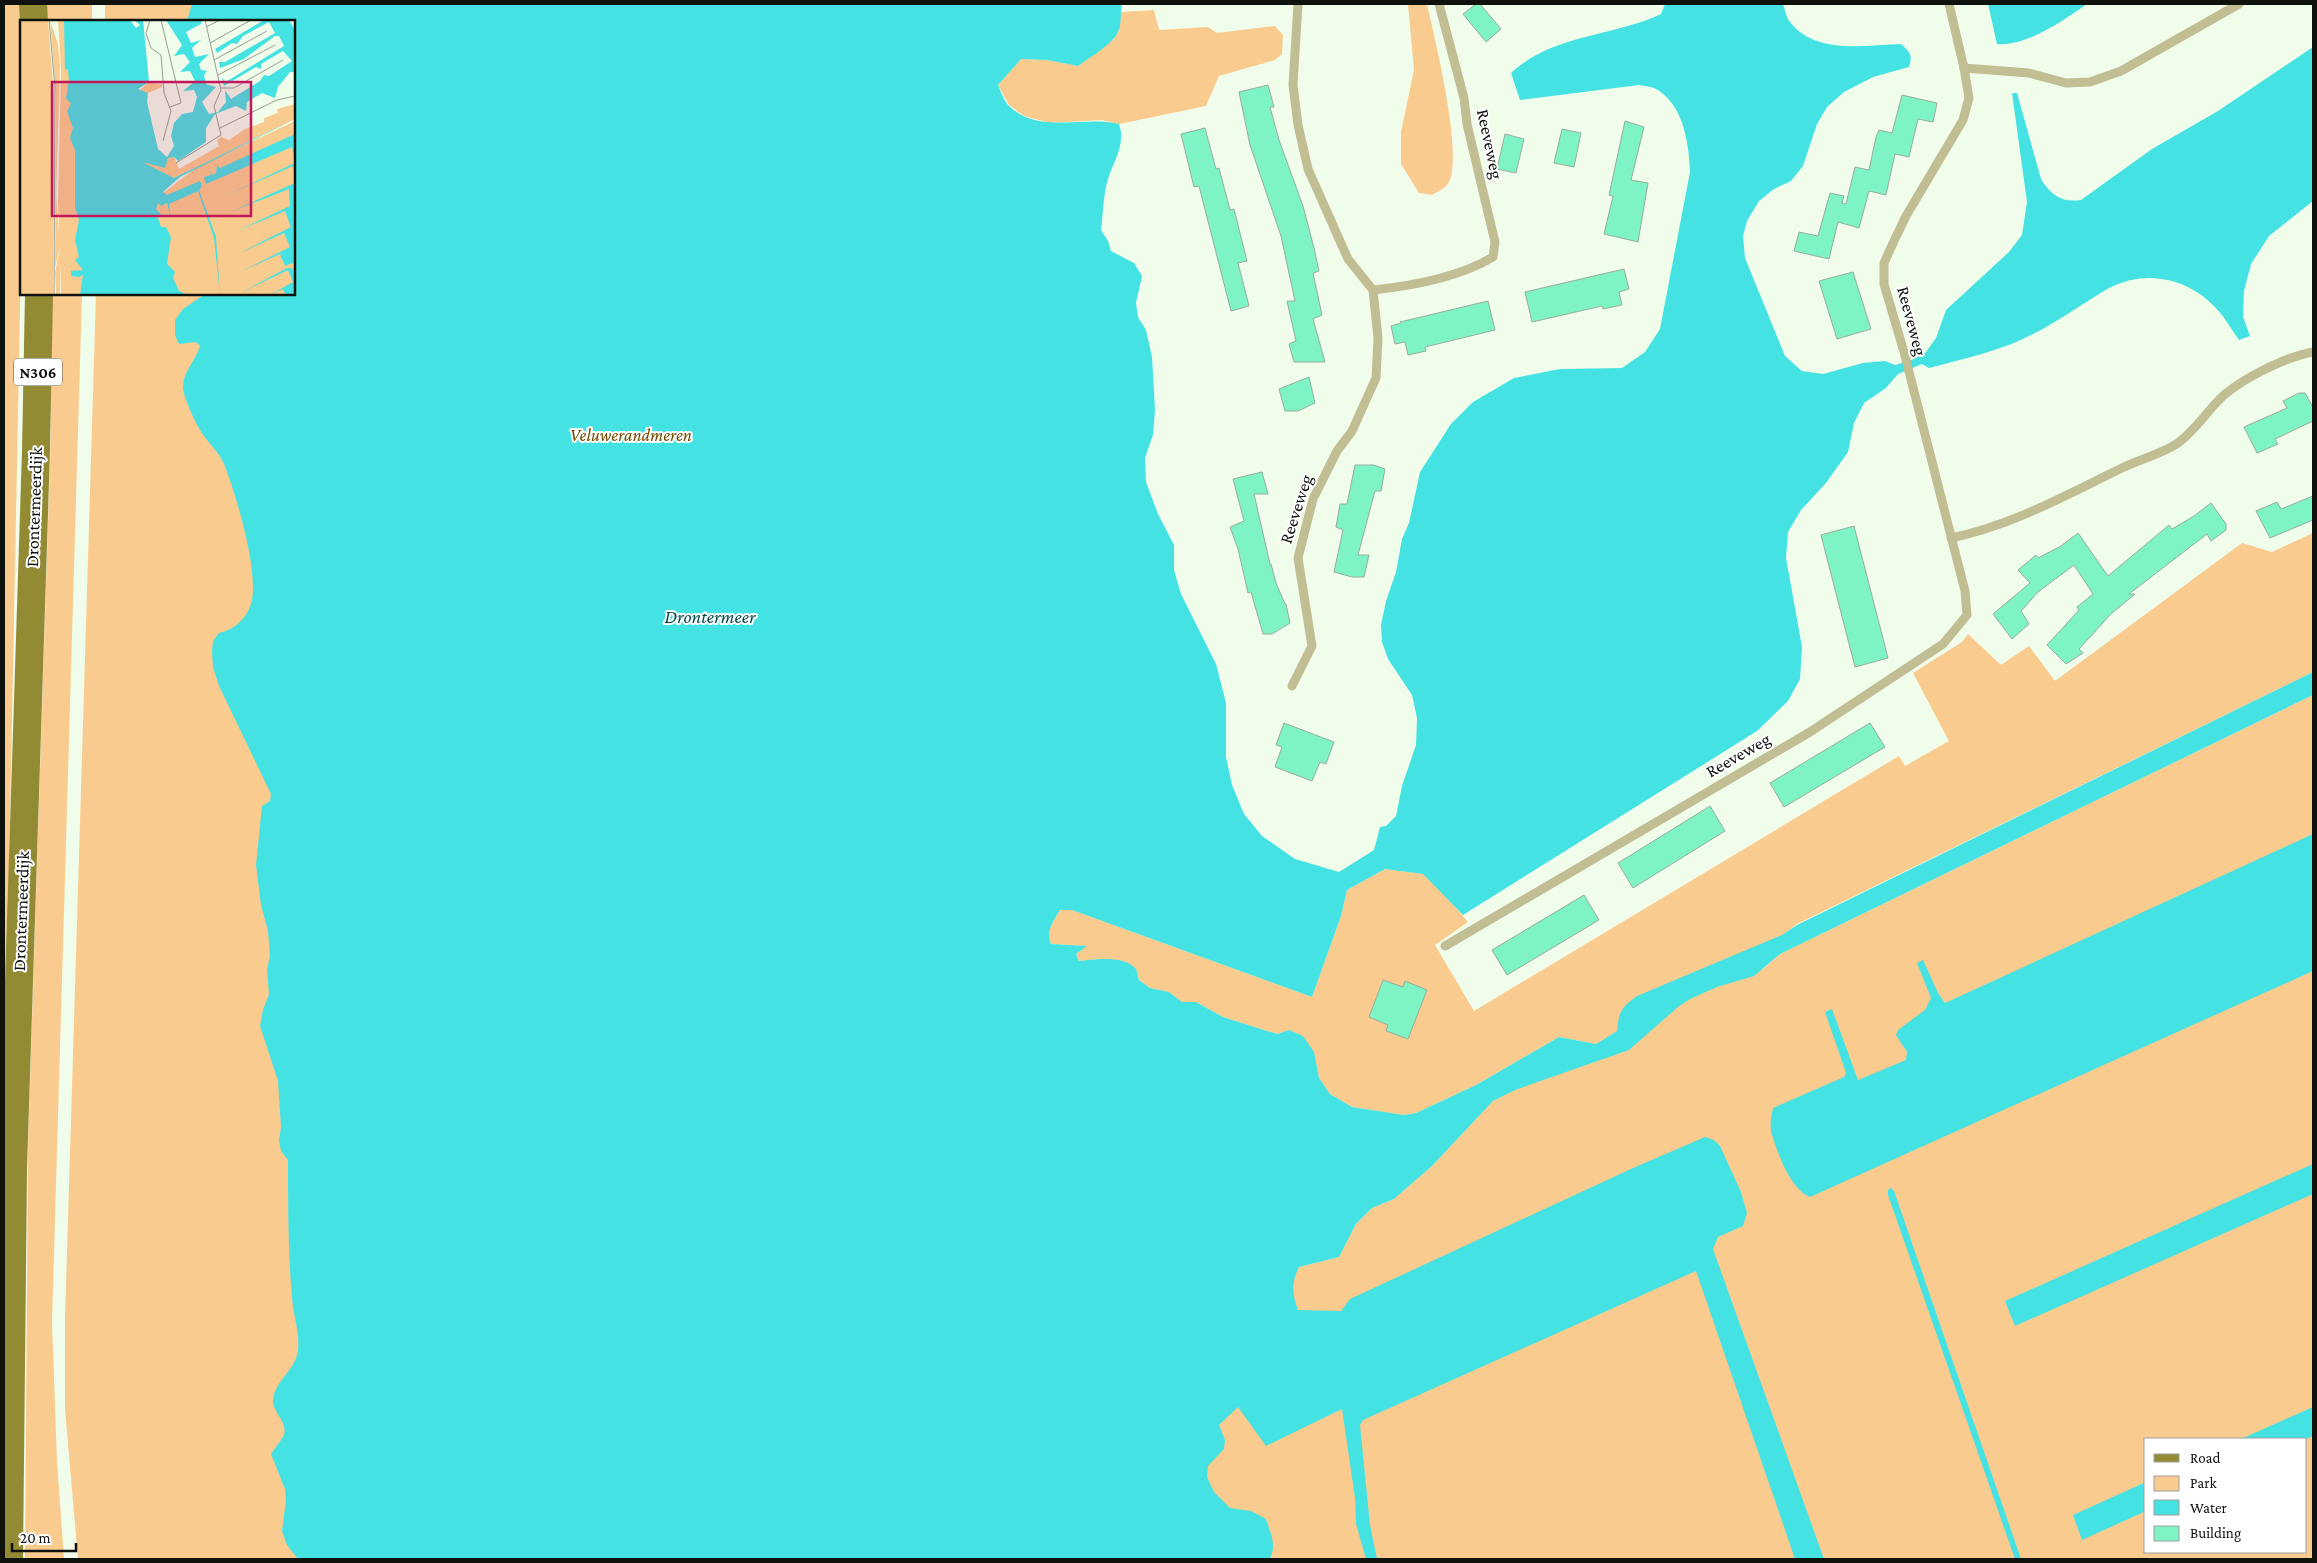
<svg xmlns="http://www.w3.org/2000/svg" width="2317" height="1563" font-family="'Crimson Pro',serif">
  <rect width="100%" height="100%" fill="#f1fdeb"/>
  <g fill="#f9cb8e" fill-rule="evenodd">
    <polygon points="4,4 20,4 21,259 4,1130"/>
    <polygon points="46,4 92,4 92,21 47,21"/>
    <path d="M105,4H1008L834,749L1292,1280L1299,1267L1339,1257L1356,1224L1372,1208L1394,1199L1432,1166L1493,1101L1673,1003L1763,969L1780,954L2313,695V1559H78L65,1409V1319L96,294H294V21H105ZM2146,1439H2306V1552H2146Z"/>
    <path d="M1408,4H1427C1434,35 1465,160 1448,184C1445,188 1437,192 1432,195L1419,193L1401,164V132L1414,70Z"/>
    <polygon points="1154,10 1159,30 1208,27 1217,33 1275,26 1283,35 1282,54 1275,60 1219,76 1206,106 1119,124 1102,120 1050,123 1024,116 1009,105 998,85 1021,59 1047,60 1078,66 1114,39 1119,30 1120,12"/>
    <polygon points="51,294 82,294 52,1322 57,1462 64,1559 25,1559 28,1146 51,430"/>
    <path d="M2313,533V672L1797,924L1783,935L1596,1044L1559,1037L1476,1085L1416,1113L1404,1115L1352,1107L1330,1094L1319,1078L1314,1052L1289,1030L1277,1034L1223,1017L1196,1002H1182L1169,992L1150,988L1139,980L1136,969L1098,959L1079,961L1076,954L1086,946L1051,944C1046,930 1053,922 1060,910H1072L1312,997L1341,916L1347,890L1385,869L1424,874L1441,890L1468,922L1435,945L1474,1011L1899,756L1905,766L1949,741L1913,673L1962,642L1968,634L2001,665L2029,646L2055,681L2242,543L2272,552Z"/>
  </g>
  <g fill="#45e2e3">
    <path d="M192,4H1122C1120,13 1122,24 1118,32C1114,43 1089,58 1078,66L1047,60L1021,59L998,85C1001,92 1004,101 1009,106C1039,135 1083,115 1119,124C1127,147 1110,165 1106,187C1103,201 1103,216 1101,230L1108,241L1111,251L1134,263L1142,276L1136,303L1138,317L1146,330L1152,357L1155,410L1153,435L1145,458L1146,482L1158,514L1174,545V570L1181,594L1216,664L1226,703V757L1232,785L1244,814L1262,836L1295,859L1339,872L1374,850L1380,827L1386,826L1396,816L1402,786L1416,745L1417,718L1412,695L1388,659L1382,642L1381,625L1386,601L1396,572L1402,539L1409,523L1420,472L1451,424L1473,402L1514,378L1560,369L1622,368L1645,352L1660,329L1690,172C1689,144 1684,107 1658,90C1653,87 1645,86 1639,85L1520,100L1511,73C1553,34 1612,37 1661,14L1665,4H1783C1785,9 1786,17 1790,22C1816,55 1864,45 1901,44C1910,52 1913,55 1909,67L1873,77L1844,92L1827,107L1817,124L1803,166L1791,181L1774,189L1759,201L1747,221L1743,236L1745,258L1785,356L1802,371L1823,374L1863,363L1885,361L1895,365L1914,359L1926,352L1936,338L1946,310L2009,252L2022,235L2027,202L2012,93H2017L2041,179C2051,195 2062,203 2081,200L2152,149L2218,111L2313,47V201L2269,236L2251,264L2244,291L2243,317L2250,336L2239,340C2233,332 2228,323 2222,315C2195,280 2149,267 2109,288C2083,303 2058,322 2031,335C2000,351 1963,359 1929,368L1922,364L1898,374L1886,388L1864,403L1854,423L1848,452L1826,483L1801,510L1788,532L1786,558L1802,647L1800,679L1788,701L1757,731L1463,915L1423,874L1385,869L1347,890L1341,916L1312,997L1072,910H1060C1053,922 1046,930 1051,944L1087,946L1076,954L1079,961C1093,959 1126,955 1136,969C1137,971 1138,977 1139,980L1150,988L1169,992L1182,1002H1196L1223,1017L1277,1034L1289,1030L1303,1036L1314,1052L1319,1078L1330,1094L1352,1107L1404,1115L1416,1113L1476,1085L1559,1037L1596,1044L1617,1031C1619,1011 1621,1008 1637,996L1782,935L1797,925L2313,672V695L1780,954L1754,976L1717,987L1690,999L1678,1007L1629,1050L1515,1090L1493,1101L1432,1166L1394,1199L1372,1208L1356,1224L1339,1257L1299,1267C1291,1283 1292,1294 1298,1310L1341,1311L1350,1299L1633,1168L1705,1137L1714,1140L1720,1146L1741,1192L1747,1213L1743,1226L1718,1237L1713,1249L1824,1559H1795L1696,1271L1363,1420L1360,1425L1370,1525L1377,1559H1366L1356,1524L1355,1498L1342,1409L1266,1446L1238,1407L1219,1425L1225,1440L1224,1449L1208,1466L1207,1477L1214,1492L1230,1508L1251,1511L1266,1519C1270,1532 1277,1545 1270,1558L1265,1559H298L287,1545L282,1531L286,1500L285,1489L271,1454C275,1448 281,1441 284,1435C288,1422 272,1412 273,1400C275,1380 296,1370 298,1350C300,1332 293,1315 292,1297C288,1252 288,1206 288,1160L281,1151L279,1141L281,1127L278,1081L260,1026L263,1010L269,994L267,970L270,955L268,931L261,905L256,865L262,806L270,801L271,794L219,686L213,667L212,652L213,641L219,633C234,630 246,619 251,604C260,574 236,494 224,464C219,452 209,444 202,433C196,424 184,399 183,388C182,373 196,360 200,346L196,342L179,344L175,335V320L183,309L205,294H294V21H187Z"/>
    <path d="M1988,4H2087C2064,20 2026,47 1997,44Z"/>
    <path d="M2313,834V971L1810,1197C1790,1189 1777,1152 1771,1131C1770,1124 1771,1116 1773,1108L1844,1077L1846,1073L1825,1012L1832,1009L1858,1080L1906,1060L1907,1052L1896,1035L1898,1030L1925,1010L1931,998L1917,963L1923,960L1938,993L1945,1003Z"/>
    <polygon points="2313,1164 2313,1194 2015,1326 2005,1301"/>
    <polygon points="1891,1188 1894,1191 2021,1559 2015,1559 1888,1195 1888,1190"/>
    <polygon points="2313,1407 2313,1436 2306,1439 2241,1439"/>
    <polygon points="2146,1482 2146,1511 2082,1540 2073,1515"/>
  </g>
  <g fill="#7ef3c4" stroke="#98aca2">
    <polygon points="1476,4 1480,4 1501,29 1486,42 1463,14"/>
    <polygon points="1268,85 1274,107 1270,107 1279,140 1303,206 1314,248 1319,271 1313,273 1322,315 1313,319 1325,362 1294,362 1289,344 1296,341 1287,301 1295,301 1281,236 1250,145 1239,92"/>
    <polygon points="1902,95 1937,103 1933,122 1918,119 1909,157 1895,154 1886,195 1869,191 1859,228 1838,222 1829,259 1794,251 1799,232 1818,236 1830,193 1844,196 1842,203 1846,204 1855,167 1869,170 1876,137 1879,130 1892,133"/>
    <polygon points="1625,121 1644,127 1631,180 1648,183 1638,242 1604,234 1613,196 1609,195"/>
    <polygon points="1205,128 1216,169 1219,168 1230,210 1234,209 1247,261 1238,263 1249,306 1231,311 1199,186 1194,187 1181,134"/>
    <polygon points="1562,129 1581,133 1574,167 1554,163"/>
    <polygon points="1505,134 1524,139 1516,173 1497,169"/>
    <polygon points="1624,269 1629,289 1619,292 1622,305 1603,309 1602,306 1532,322 1525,292"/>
    <polygon points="1853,272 1871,329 1837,339 1819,281"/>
    <polygon points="1488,301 1495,330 1425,347 1426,351 1408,355 1405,342 1395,344 1391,326 1401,323 1400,322"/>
    <polygon points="1309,377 1315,403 1298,411 1285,411 1279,389"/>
    <polygon points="2299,393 2305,393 2313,407 2313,421 2275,439 2278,444 2257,453 2244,427 2287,408 2283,401"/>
    <polygon points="1355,465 1374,465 1385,469 1381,491 1375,491 1358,555 1369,555 1364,577 1352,577 1334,572 1343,530 1336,527 1340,504 1347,504"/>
    <polygon points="1262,472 1268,494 1254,494 1270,564 1271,564 1276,583 1285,604 1286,604 1290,623 1272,634 1263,634 1251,592 1248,593 1238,549 1230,527 1244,521 1233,479"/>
    <polygon points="2313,496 2313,520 2270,538 2256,511 2277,502 2281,509"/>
    <polygon points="2211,503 2226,524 2226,530 2211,541 2207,534 2129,594 2135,594 2111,614 2079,649 2083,653 2066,664 2047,645 2079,610 2077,607 2093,594 2074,565 2038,592 2021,611 2029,624 2012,639 1993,614 2030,583 2018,570 2036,555 2038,558 2061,546 2078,533 2108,576 2169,525 2172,529 2194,516"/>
    <polygon points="1854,526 1888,658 1855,667 1821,535"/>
    <polygon points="1284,723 1334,742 1326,764 1320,762 1312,781 1275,767 1282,747 1276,745"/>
    <polygon points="1870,723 1885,747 1784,807 1770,783"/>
    <polygon points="1710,806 1725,831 1633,888 1618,863"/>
    <polygon points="1584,895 1599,920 1507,975 1492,950"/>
    <polygon points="1383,980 1403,987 1405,981 1427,990 1408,1039 1386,1031 1388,1025 1369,1017"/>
  </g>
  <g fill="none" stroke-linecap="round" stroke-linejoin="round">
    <g stroke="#c1be94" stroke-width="9">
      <polyline points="1964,68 2029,73 2066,83 2090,82 2121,71 2239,4"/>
      <path d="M1373,290C1411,286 1460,277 1493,257L1495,242L1467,124L1464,98L1439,4"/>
      <path d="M1951,538C2013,525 2066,495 2122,468C2140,459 2162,454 2178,443C2193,432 2204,416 2217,402C2236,381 2285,357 2313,352"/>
      <polyline points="1292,686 1312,646 1298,558 1313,499 1337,451 1352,431 1376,378 1378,338 1373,290 1348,259 1308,169 1298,125 1293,85 1298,4"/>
      <polyline points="1445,946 1810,732 1943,644 1967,615 1965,591 1904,352 1884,284 1884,263 1894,241 1906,216 1963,120 1969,98 1964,68 1949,4"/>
    </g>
    <g stroke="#928b34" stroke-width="28">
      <polyline points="33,4 34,21"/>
      <polyline points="9,1559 13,1169 36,451 39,294"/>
    </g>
  </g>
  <g text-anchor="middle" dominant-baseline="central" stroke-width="4" stroke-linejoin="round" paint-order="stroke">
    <rect fill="#fff" stroke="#565855" stroke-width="1" x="14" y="358.5" width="48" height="27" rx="4"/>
    <g font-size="16" font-weight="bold" fill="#0e110c">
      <text x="38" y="372">N306</text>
    </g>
    <g font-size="18" fill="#0e110c" stroke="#fff">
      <text transform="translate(1490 144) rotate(78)">Reeveweg</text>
      <text transform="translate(1912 321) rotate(75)">Reeveweg</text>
      <text transform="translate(34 507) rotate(-88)">Drontermeerdijk</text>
      <text transform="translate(1296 509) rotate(-72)">Reeveweg</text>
      <text transform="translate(1738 755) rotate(-30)">Reeveweg</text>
      <text transform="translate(21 911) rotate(-88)">Drontermeerdijk</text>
    </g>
    <g font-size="18" font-style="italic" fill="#724b01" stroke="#fff">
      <text x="631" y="435">Veluwerandmeren</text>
    </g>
    <g font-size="19" font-style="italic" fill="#004949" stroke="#fff">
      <text x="710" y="616">Drontermeer</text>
    </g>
  </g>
  <g transform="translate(20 20)">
    <rect width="275" height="275" fill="#f1fdeb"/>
    <path d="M0,0H28L34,76L33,275H0ZM30,0L38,24L40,47L36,176L40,226L35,248L36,72ZM38,0H107L116,68L104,126L143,173L176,148L275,101V275H41L38,183L41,51ZM128,63L142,64V67L128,73L119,71ZM275,84V99L154,158L122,143L123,140L154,137L159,149L199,126L197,120L201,117L209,120L225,109L244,102V98L258,93L257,89ZM40,228V275H36L35,252Z" fill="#f9cb8e"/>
    <path d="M44,0H110L116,8L120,5L114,0H123L129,62L118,69L128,73L127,82L138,129L147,137L154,126L151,116L154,103L162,94L173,92L177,77L174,70L163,71L175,61L170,51L160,52L170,42L164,34L154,36L162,25L146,0H182L181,4L166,12L171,23L181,20L172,28L175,37L189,34L179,44L181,50L187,51L184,55L186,64L196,67L182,82L189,94L198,92L206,82L205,70L211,79L240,61L244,55L249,56L272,41L263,31L241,44V49L236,47L204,66L202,57L205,62L209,60L264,26L259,16H255L224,39L200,48L199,42H205L255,13L249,2L223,16L217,24L212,23L197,33L195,29L244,0H269L275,10V52H270L258,67L255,78L242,73L227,82L226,91L216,86L195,94L186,108V122L158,141L154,137L148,138L145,148L122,142L154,158L275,99L160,157L143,172L147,175L180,161L182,166L179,170L196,217L200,275L194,218L178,171L149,184L151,199L147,183L141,186L138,183L136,189L141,194L138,198L141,207H146L151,217L147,244L155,252L153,258L159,271L168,275H60L63,255L59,257L51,256V251L63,250L55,240L59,237L55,220L59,200L55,187V130L50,118L53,108L47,91L51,84L46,78L49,61L48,49L45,50ZM275,114V141L272,127L186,164L184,157L191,155L189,149L192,155L196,153L197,145L200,148ZM275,143V161L273,146L205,176ZM275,163V245L272,243L265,246L260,234L218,253L270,227L264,213L218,234L271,207L265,191L217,211L270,186L269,169L210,192ZM267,248H272L275,255V275H266L263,269L250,275L273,262L268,250L222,272Z" fill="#45e2e3"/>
    <path fill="none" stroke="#969f92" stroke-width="1" d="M29,0L35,67L34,275M130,0L126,13L131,28L141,35L144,73L151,91L143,121M141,0L161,83L150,87M186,7L200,0M190,23L231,0M194,40L247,11M198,55L255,25M201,68H214L263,40M200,108L257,80L275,76M156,143L201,115L194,86L201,70L185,0"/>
    <path fill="#c2185b" fill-opacity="0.15" stroke="#c2185b" stroke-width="2.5" d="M32,62H231V196H32Z"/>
    <rect width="275" height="275" fill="none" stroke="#0e110c" stroke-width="2.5"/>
  </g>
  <rect width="2317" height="1563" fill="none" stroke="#0e110c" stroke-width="10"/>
  <rect x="2144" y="1438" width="162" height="115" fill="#ffffff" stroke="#9fa09e"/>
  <rect x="2154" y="1454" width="25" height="8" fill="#928b34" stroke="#9fa09e"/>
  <text x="2190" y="1463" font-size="15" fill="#0e110c">Road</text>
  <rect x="2154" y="1476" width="25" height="15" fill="#f9cb8e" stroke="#9fa09e"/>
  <text x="2190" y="1488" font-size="15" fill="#0e110c">Park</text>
  <rect x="2154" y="1500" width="25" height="15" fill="#45e2e3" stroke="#9fa09e"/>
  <text x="2190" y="1513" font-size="15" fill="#0e110c">Water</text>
  <rect x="2154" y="1526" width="25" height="15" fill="#7ef3c4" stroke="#9fa09e"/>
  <text x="2190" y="1538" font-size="15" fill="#0e110c">Building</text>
  <path d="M12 1543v8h64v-8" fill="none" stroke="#0e110c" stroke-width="2.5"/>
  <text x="20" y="1543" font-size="15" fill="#0e110c" stroke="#ffffff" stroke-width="4" paint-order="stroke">20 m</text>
</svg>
